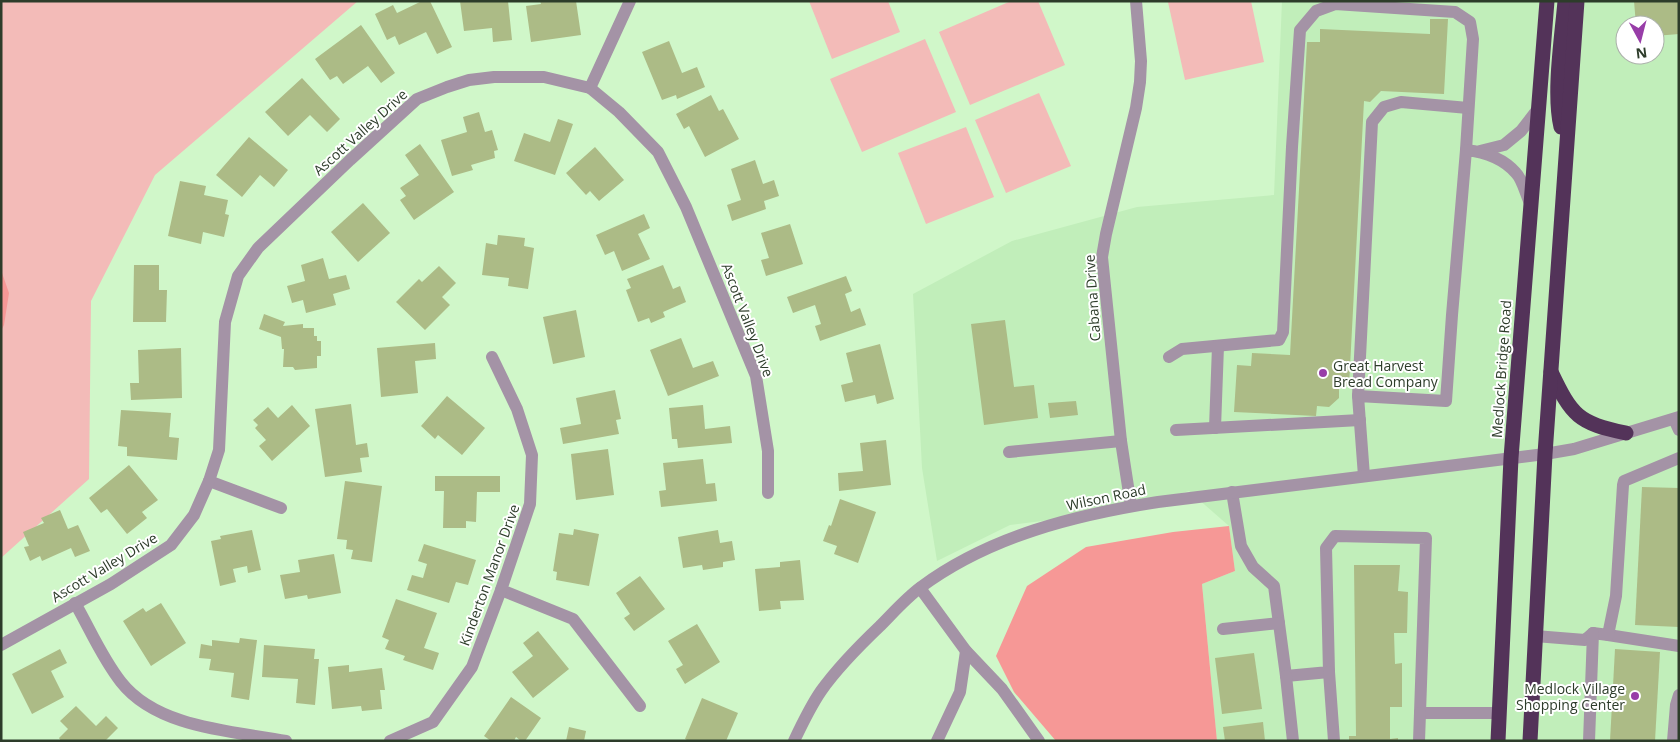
<svg xmlns="http://www.w3.org/2000/svg" width="1680" height="742" font-family="'Open Sans',sans-serif">
  <rect width="100%" height="100%" fill="#d0f7c9"/>
  <path fill="#c1eeba" fill-rule="evenodd" d="M1282,1H1679V741H1217L1202,584L1235,571L1229,526L1189,491L1114,512L1010,525L937,561L922,468L913,294L1012,241L1137,207L1274,195ZM1625,25H1655V55H1625Z"/>
  <g fill="#f3bbb8">
    <polygon points="1,1 358,1 155,175 91,301 89,479 1,558"/>
    <polygon points="809,1 888,1 900,32 832,59"/>
    <polygon points="1011,1 1038,1 1065,65 970,105 939,32"/>
    <polygon points="1251,1 1264,62 1185,80 1168,2"/>
    <polygon points="925,39 956,112 862,152 830,79"/>
    <polygon points="1039,93 1071,166 1006,193 975,120"/>
    <polygon points="966,127 994,197 926,224 898,153"/>
  </g>
  <g fill="#f69896">
    <polygon points="1,270 9,293 4,325 1,331"/>
    <polygon points="1229,526 1235,571 1202,584 1217,741 1056,741 1014,692 996,656 1027,586 1086,547 1173,532"/>
  </g>
  <g fill="#acbb86">
    <polygon points="422,1 430,1 452,47 437,54 426,32 399,45 395,36 387,40 375,14 393,5 397,13"/>
    <polygon points="460,1 508,1 512,40 493,42 492,28 464,31"/>
    <polygon points="540,1 576,1 581,35 531,42 526,6 541,4"/>
    <polygon points="1634,1 1679,1 1679,34 1655,36 1655,25 1636,25"/>
    <polygon points="1430,19 1448,19 1444,94 1381,91 1370,102 1364,101 1349,386 1339,385 1339,398 1329,407 1317,406 1316,416 1234,412 1237,365 1251,366 1252,353 1290,355 1307,42 1320,42 1320,29 1430,34"/>
    <polygon points="361,25 395,73 381,83 368,66 343,84 337,76 330,80 315,59"/>
    <polygon points="669,41 682,73 697,67 705,87 677,99 676,95 662,100 642,52"/>
    <polygon points="302,78 340,119 327,132 310,115 288,136 265,112"/>
    <polygon points="711,95 719,111 723,109 739,139 705,157 689,126 684,129 676,114"/>
    <polygon points="479,112 485,132 492,130 498,150 494,151 495,158 471,165 473,170 452,176 441,140 467,132 463,117"/>
    <polygon points="558,119 573,124 555,175 514,161 524,133 550,142"/>
    <polygon points="249,137 288,170 274,187 260,175 242,197 216,175"/>
    <polygon points="420,144 454,192 414,220 400,200 406,196 400,188 419,175 405,155"/>
    <polygon points="595,147 624,180 599,201 590,191 586,195 566,173"/>
    <polygon points="755,160 763,184 774,180 779,196 764,201 766,209 732,221 727,205 741,200 731,169"/>
    <polygon points="180,181 206,186 204,195 228,200 225,214 229,215 224,237 203,232 201,244 168,236"/>
    <polygon points="363,203 390,233 358,262 331,232"/>
    <polygon points="644,214 650,228 638,234 650,259 622,271 614,251 605,255 596,235"/>
    <polygon points="790,224 803,264 766,276 761,260 769,258 761,233"/>
    <polygon points="498,235 525,238 524,246 534,248 528,289 508,286 509,278 482,275 486,243 497,245"/>
    <polygon points="323,258 329,279 346,275 350,289 333,294 336,305 306,313 303,300 292,303 287,286 305,281 301,265"/>
    <polygon points="134,265 159,265 159,290 167,290 166,322 133,322"/>
    <polygon points="663,265 673,289 680,286 686,302 663,312 665,317 651,323 649,318 638,322 626,290 631,288 627,279"/>
    <polygon points="439,266 456,283 442,297 450,305 425,330 396,302 419,279 422,282"/>
    <polygon points="846,276 852,291 845,294 851,312 860,308 866,325 820,341 815,326 821,324 815,305 793,313 787,297"/>
    <polygon points="576,310 585,357 553,364 543,317"/>
    <polygon points="264,314 285,322 283,326 303,324 303,328 314,328 314,336 317,336 317,341 321,341 321,356 317,356 317,368 295,370 293,367 283,367 284,349 282,349 281,337 259,329"/>
    <polygon points="1005,320 1014,387 1034,385 1038,418 984,425 971,324"/>
    <polygon points="681,338 693,368 713,361 719,376 668,396 650,350"/>
    <polygon points="435,343 436,359 415,361 418,393 381,397 377,348"/>
    <polygon points="880,344 894,399 877,404 875,395 845,402 841,385 853,382 846,353"/>
    <polygon points="181,348 182,398 131,400 130,383 139,383 138,350"/>
    <polygon points="615,390 621,419 616,420 619,434 563,444 560,428 581,424 576,398"/>
    <polygon points="447,396 485,428 462,455 438,435 435,439 421,426"/>
    <polygon points="1076,401 1078,415 1050,418 1048,403"/>
    <polygon points="351,404 356,445 367,443 369,457 360,458 362,472 325,477 315,409"/>
    <polygon points="292,405 310,426 272,461 259,446 266,440 255,428 258,425 253,420 268,407 278,418"/>
    <polygon points="703,405 705,429 730,426 732,443 678,448 677,439 672,439 669,408"/>
    <polygon points="121,410 171,413 169,437 179,438 177,460 127,456 127,447 118,446"/>
    <polygon points="886,440 891,485 839,491 838,473 863,471 860,443"/>
    <polygon points="608,449 614,495 576,500 571,454"/>
    <polygon points="703,459 706,484 715,483 717,501 661,507 659,491 666,490 663,463"/>
    <polygon points="129,465 158,500 142,512 147,518 127,534 107,509 101,513 89,498"/>
    <polygon points="435,476 500,476 500,492 477,492 476,522 466,521 466,528 443,528 444,491 435,491"/>
    <polygon points="345,481 382,486 372,562 351,559 353,550 346,549 347,540 337,539"/>
    <polygon points="1642,487 1679,488 1679,627 1635,625"/>
    <polygon points="840,499 876,512 858,563 834,554 837,546 823,541 829,525 831,526"/>
    <polygon points="60,510 68,529 78,525 90,551 75,557 71,548 42,561 40,556 30,561 24,547 29,546 23,532 44,523 41,518"/>
    <polygon points="574,529 599,534 589,586 556,580 557,572 553,571 559,533 573,535"/>
    <polygon points="252,530 261,570 248,573 247,566 233,569 236,582 220,586 211,541 221,539 220,536"/>
    <polygon points="718,530 720,543 732,541 735,560 723,562 723,567 703,570 702,565 683,568 678,537"/>
    <polygon points="424,544 476,560 468,585 456,582 449,603 407,590 412,575 423,578 427,564 418,561"/>
    <polygon points="334,554 341,593 308,599 307,595 285,599 280,575 300,572 298,560"/>
    <polygon points="800,560 804,600 780,601 781,609 759,611 755,569 780,567 780,562"/>
    <polygon points="1354,565 1400,565 1398,591 1408,592 1407,633 1394,633 1395,664 1402,663 1402,707 1390,707 1390,739 1398,738 1398,741 1349,741 1349,736 1356,736"/>
    <polygon points="640,576 665,609 634,631 624,618 630,614 616,593"/>
    <polygon points="396,599 437,613 424,648 439,653 433,670 403,660 405,656 385,649 389,640 382,637"/>
    <polygon points="161,603 186,643 151,666 123,621 143,608 146,612"/>
    <polygon points="697,624 720,662 685,684 676,669 683,665 668,641"/>
    <polygon points="538,631 569,669 533,698 512,672 533,656 523,643"/>
    <polygon points="240,638 257,640 249,700 231,697 234,673 209,670 211,659 199,658 201,644 212,646 212,640 239,643"/>
    <polygon points="264,645 315,649 314,659 319,659 315,705 296,703 298,679 262,677"/>
    <polygon points="60,649 67,663 51,671 64,697 32,714 12,674"/>
    <polygon points="1615,649 1660,652 1655,741 1610,741"/>
    <polygon points="1254,653 1262,709 1222,714 1215,658"/>
    <polygon points="349,665 349,672 382,668 385,690 380,690 382,709 362,711 361,706 332,709 328,667"/>
    <polygon points="511,697 541,718 525,741 521,741 516,737 514,741 491,741 484,736"/>
    <polygon points="702,698 738,713 726,741 689,741 685,739"/>
    <polygon points="76,706 96,726 106,716 118,728 105,741 61,741 59,738 68,729 60,721"/>
    <polygon points="1263,722 1265,741 1225,741 1223,727"/>
    <polygon points="569,727 586,731 584,741 566,741"/>
  </g>
  <g fill="none" stroke-linecap="round" stroke-linejoin="round">
    <g stroke="#a493a6" stroke-width="12">
      <polyline points="590,88 630,1"/>
      <polyline points="1480,151 1504,145 1521,131 1538,109"/>
      <polyline points="1169,357 1182,349 1279,340 1283,332 1292,147 1300,30 1316,11 1335,4 1455,12 1470,22 1473,39 1466,150"/>
      <polyline points="1358,396 1372,122 1384,107 1401,102 1468,108"/>
      <polyline points="1674,419 1679,430"/>
      <polyline points="1215,428 1218,346"/>
      <polyline points="1176,430 1360,420"/>
      <polyline points="1009,452 1121,441"/>
      <path d="M1364,476L1358,396L1446,401L1452,315L1466,150C1484,152 1503,158 1516,173C1523,180 1526,196 1531,205"/>
      <polyline points="209,481 281,508"/>
      <polyline points="1232,492 1241,546 1253,567 1274,586 1286,676 1329,672 1326,548 1335,536 1426,538 1420,713 1500,713"/>
      <polyline points="1131,506 1121,441 1102,257 1106,234 1136,108 1140,82 1141,61 1136,1"/>
      <polyline points="920,588 966,651 1002,689 1039,741"/>
      <polyline points="501,590 573,619 640,706"/>
      <path d="M75,603C90,629 102,658 121,682C157,728 232,731 286,741"/>
      <polyline points="1223,629 1279,623"/>
      <polyline points="1608,635 1679,646"/>
      <polyline points="1535,636 1585,640 1593,633 1608,635 1616,596 1623,485 1624,481 1679,458"/>
      <polyline points="1,645 111,584 171,545 194,515 209,481 219,450 225,322 238,276 258,248 350,160 417,99 447,87 469,80 494,77 544,77 590,88 619,112 658,152 686,207 756,376 768,451 768,493"/>
      <polyline points="1329,672 1334,741"/>
      <polyline points="1286,676 1293,741"/>
      <polyline points="390,741 433,722 472,667 501,590 530,504 532,455 517,409 492,357"/>
      <path d="M794,741C802,724 810,707 821,691C838,667 859,646 880,626C893,613 906,598 921,587C990,536 1075,515 1158,502L1545,454L1574,449L1679,417"/>
      <polyline points="937,741 960,692 966,651"/>
      <polyline points="1419,741 1420,713"/>
      <polyline points="1589,741 1593,633"/>
      <polyline points="1673,741 1676,705 1679,695"/>
    </g>
    <g stroke="#533359" stroke-width="15">
      <path d="M1561,127C1553,93 1562,37 1565,1"/>
      <path d="M1551,372C1572,416 1578,423 1626,433"/>
      <polyline points="1498,741 1511,458 1547,1"/>
      <polyline points="1530,741 1545,454 1577,1"/>
    </g>
  </g>
  <g fill="#983da8" stroke="#fff" stroke-width="2">
    <circle cx="1323" cy="373" r="5"/>
    <circle cx="1635" cy="696" r="5"/>
  </g>
  <g text-anchor="middle" dominant-baseline="central" stroke-width="4" stroke-linejoin="round" paint-order="stroke">
    <g font-size="14" fill="#2d3c2a" stroke="#fff">
      <text transform="translate(360 132) rotate(-42)">Ascott Valley Drive</text>
      <text transform="translate(1092 298) rotate(-94)">Cabana Drive</text>
      <text transform="translate(748 320) rotate(69)">Ascott Valley Drive</text>
      <text transform="translate(1501 369) rotate(-86)">Medlock Bridge Road</text>
      <text transform="translate(1106 497) rotate(-12)">Wilson Road</text>
      <text transform="translate(104 567) rotate(-31)">Ascott Valley Drive</text>
      <text transform="translate(489 575) rotate(-70)">Kinderton Manor Drive</text>
    </g>
    <g font-size="14" fill="#2d3c2a" stroke="#fff" text-anchor="start">
      <text x="1333" y="365">Great Harvest<tspan x="1333" dy="16">Bread Company</tspan></text>
      <text x="1625" y="688" text-anchor="end">Medlock Village<tspan x="1625" dy="16">Shopping Center</tspan></text>
    </g>
  </g>
  <rect width="1680" height="742" fill="none" stroke="#2d3c2a" stroke-width="5"/>
  <g transform="translate(1640 40) rotate(173)"><circle r="24" fill="#ffffff" stroke="#abb1aa"/>
  <path d="M0-4L9 19L0 12L-9 19Z" fill="#983da8"/>
  <text y="-8" font-size="14" font-weight="bold" text-anchor="middle" fill="#2d3c2a">N</text>
  </g>
</svg>
